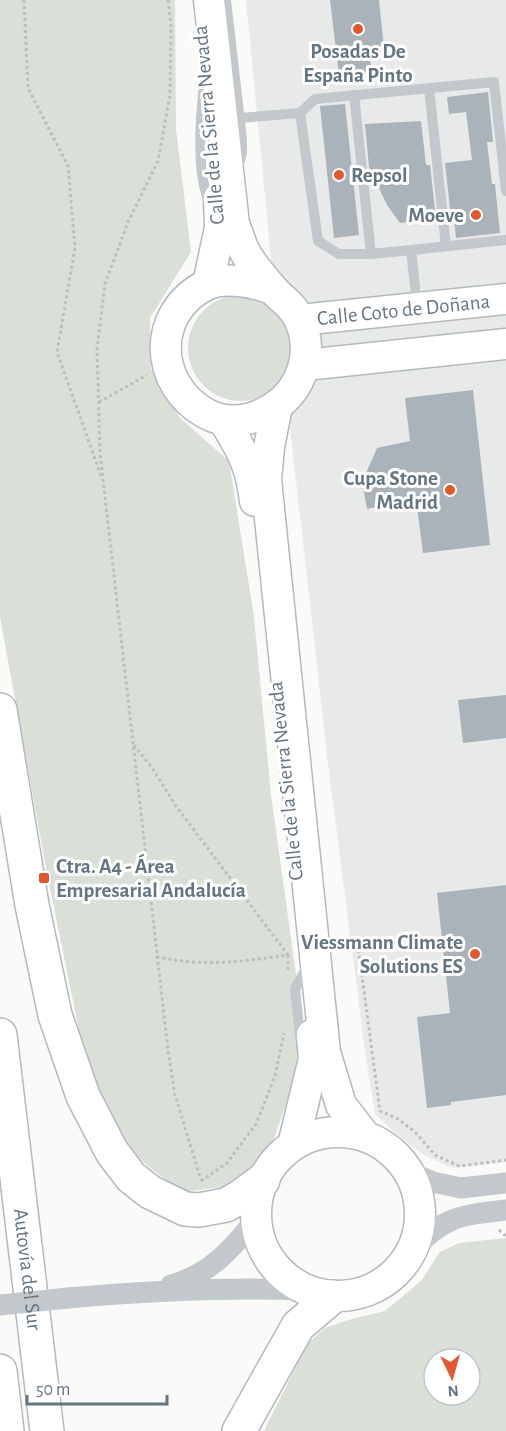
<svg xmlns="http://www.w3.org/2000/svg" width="506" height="1431" font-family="'Alegreya Sans',sans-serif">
  <rect width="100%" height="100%" fill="#fafaf8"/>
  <polygon fill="#e8e9e9" points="246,0 506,0 506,1162 453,1168 424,1155 401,1138 375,1114 365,1051 329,772 272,269"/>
  <g fill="#dadfd7" fill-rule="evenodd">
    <polygon points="0,0 175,0 176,129 191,252 150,318 151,368 180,418 229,461 254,617 271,795 302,1017 296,1076 272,1144 233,1186 181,1192 123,1146 83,1050 47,873 0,617"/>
    <circle cx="241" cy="348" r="53"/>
    <path d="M506,1238V1431H264L307,1344L325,1328L348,1320L385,1311L421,1281L440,1252L459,1243ZM434,1359H470V1395H434Z"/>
  </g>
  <g fill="#aab3b9">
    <polygon points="330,0 379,0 385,58 370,59 372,72 339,75"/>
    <polygon points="488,92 493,142 487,142 492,184 495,184 500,233 456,238 454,218 451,218 445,163 472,160 466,112 449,114 447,97"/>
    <polygon points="345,104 359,235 334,238 320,106"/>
    <polygon points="421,121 426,165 430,165 436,219 400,223 387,205 369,167 365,124"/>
    <polygon points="473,390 490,545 423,553 416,499 367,509 363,487 367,471 377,448 410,441 405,398"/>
    <polygon points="506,695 506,738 463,743 458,700"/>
    <polygon points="506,885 506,1095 451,1102 451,1105 427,1108 417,1017 450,1013 437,893"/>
  </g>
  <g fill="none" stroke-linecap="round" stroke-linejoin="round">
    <g stroke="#b3babf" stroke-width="33">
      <g id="secondary">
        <path d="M209,0L234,224C238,233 240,242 244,250C250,263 262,276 271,287C280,299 294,305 300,321C314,352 302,390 273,408C252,421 228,426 205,413C154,384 151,313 206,285C225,276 254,282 272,289"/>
        <polyline points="208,284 220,228 219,198"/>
        <path id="s1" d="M300,320L506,299"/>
        <polyline points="305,365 506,344"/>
        <polyline points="277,406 269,447 266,480 325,1052 341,1105 365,1136"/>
        <path d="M224,421C242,450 251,466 255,501"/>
        <circle cx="338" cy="1214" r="82"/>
        <polyline points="293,1145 314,1059 312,1035"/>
      </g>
    </g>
    <g stroke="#b4b9bd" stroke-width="36">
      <g id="highway">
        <polyline points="0,710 32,905 55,1015 83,1096 112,1152 131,1177 150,1192 185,1209 199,1210 226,1205 240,1197 263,1180"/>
        <path id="s2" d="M0,1035L47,1431"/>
        <polyline points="0,1371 7,1431"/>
        <polyline points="239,1431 298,1326 332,1297"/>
      </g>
    </g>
    <g stroke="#bbbfc2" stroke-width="3" stroke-dasharray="3 3" stroke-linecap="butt">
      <polyline points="24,0 28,88 68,166 75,248 57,352 101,476"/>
      <polyline points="168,0 171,25 170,95 158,161 128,222 105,284 97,349 100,453 168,1050 175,1095 201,1180"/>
      <polyline points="99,402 147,375"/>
      <path d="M134,745L152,768L176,806L288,955C238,962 207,967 157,957"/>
      <polyline points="338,948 358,946 380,1111 398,1119 415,1132 435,1155 459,1166 506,1160"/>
      <polyline points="288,970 288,955 290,955"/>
      <polyline points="201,1181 227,1163 256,1124 275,1076 284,1033"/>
      <polyline points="499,1230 506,1236"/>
    </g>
    <g stroke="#c3c8cc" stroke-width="10">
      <polyline points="226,0 242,139 242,153 238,168"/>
      <path d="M205,75C201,112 195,167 209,202"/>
      <polyline points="429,88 446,246"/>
      <polyline points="354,95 371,254"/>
      <polyline points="300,113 315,99 494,82 506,191"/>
      <polyline points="240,118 300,113 318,241 339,254 371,254 411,250 417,305"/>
      <polyline points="411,250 506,240"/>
      <polyline points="303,1041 300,1037 295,989 307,967"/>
    </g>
    <g stroke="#c3c8cc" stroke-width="21">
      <polyline points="409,1172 433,1182 461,1188 506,1183"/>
      <path d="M413,1250C444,1216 462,1215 506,1210"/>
      <path d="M171,1285C209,1275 232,1249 256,1219"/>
      <path d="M68,1298C148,1291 226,1287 306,1290"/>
    </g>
    <use href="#secondary" stroke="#fff" stroke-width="30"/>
    <use href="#highway" stroke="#fff" stroke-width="33"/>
    <polyline stroke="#c3c8cc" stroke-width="21" points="0,1305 68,1298"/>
  </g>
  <g fill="#e4572e" stroke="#fff" stroke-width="2">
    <circle cx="358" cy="29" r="6"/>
    <circle cx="339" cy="175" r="6"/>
    <circle cx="476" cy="215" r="6"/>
    <circle cx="450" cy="490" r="6"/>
    <rect x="38" y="872" width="12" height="12" rx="3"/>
    <circle cx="475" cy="954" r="6"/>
  </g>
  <g text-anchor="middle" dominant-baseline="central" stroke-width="6" stroke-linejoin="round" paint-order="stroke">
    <g font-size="21" font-weight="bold" fill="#657683" stroke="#fff" text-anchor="end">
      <text x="358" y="51" text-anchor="middle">Posadas De<tspan x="358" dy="24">España Pinto</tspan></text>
      <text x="351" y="175" text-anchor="start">Repsol</text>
      <text x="464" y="215">Moeve</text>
      <text x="438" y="478">Cupa Stone<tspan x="438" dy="24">Madrid</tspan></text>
      <text x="56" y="866" text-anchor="start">Ctra. A4 - Área<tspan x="56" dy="24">Empresarial Andalucía</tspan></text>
      <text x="463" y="942">Viessmann Climate<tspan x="463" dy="24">Solutions ES</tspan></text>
    </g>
    <g font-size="21" fill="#657683" stroke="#fff">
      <text transform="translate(209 125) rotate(-95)">Calle de la Sierra Nevada</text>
      <text stroke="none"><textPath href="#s1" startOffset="104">Calle Coto de Doñana</textPath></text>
      <text transform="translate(286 781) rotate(-96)">Calle de la Sierra Nevada</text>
      <text stroke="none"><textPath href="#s2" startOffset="236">Autovía del Sur</textPath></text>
    </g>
  </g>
  <g transform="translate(452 1377) rotate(175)"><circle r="28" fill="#ffffff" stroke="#c1c8cd" stroke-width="1.5"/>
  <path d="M0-4.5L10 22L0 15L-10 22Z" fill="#e4572e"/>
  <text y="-9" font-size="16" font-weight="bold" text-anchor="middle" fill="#657683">N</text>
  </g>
  <path d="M27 1395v9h140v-9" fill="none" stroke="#657683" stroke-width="3"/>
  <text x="36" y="1395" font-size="18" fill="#657683" stroke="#ffffff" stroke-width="4.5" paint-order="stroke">50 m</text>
</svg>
